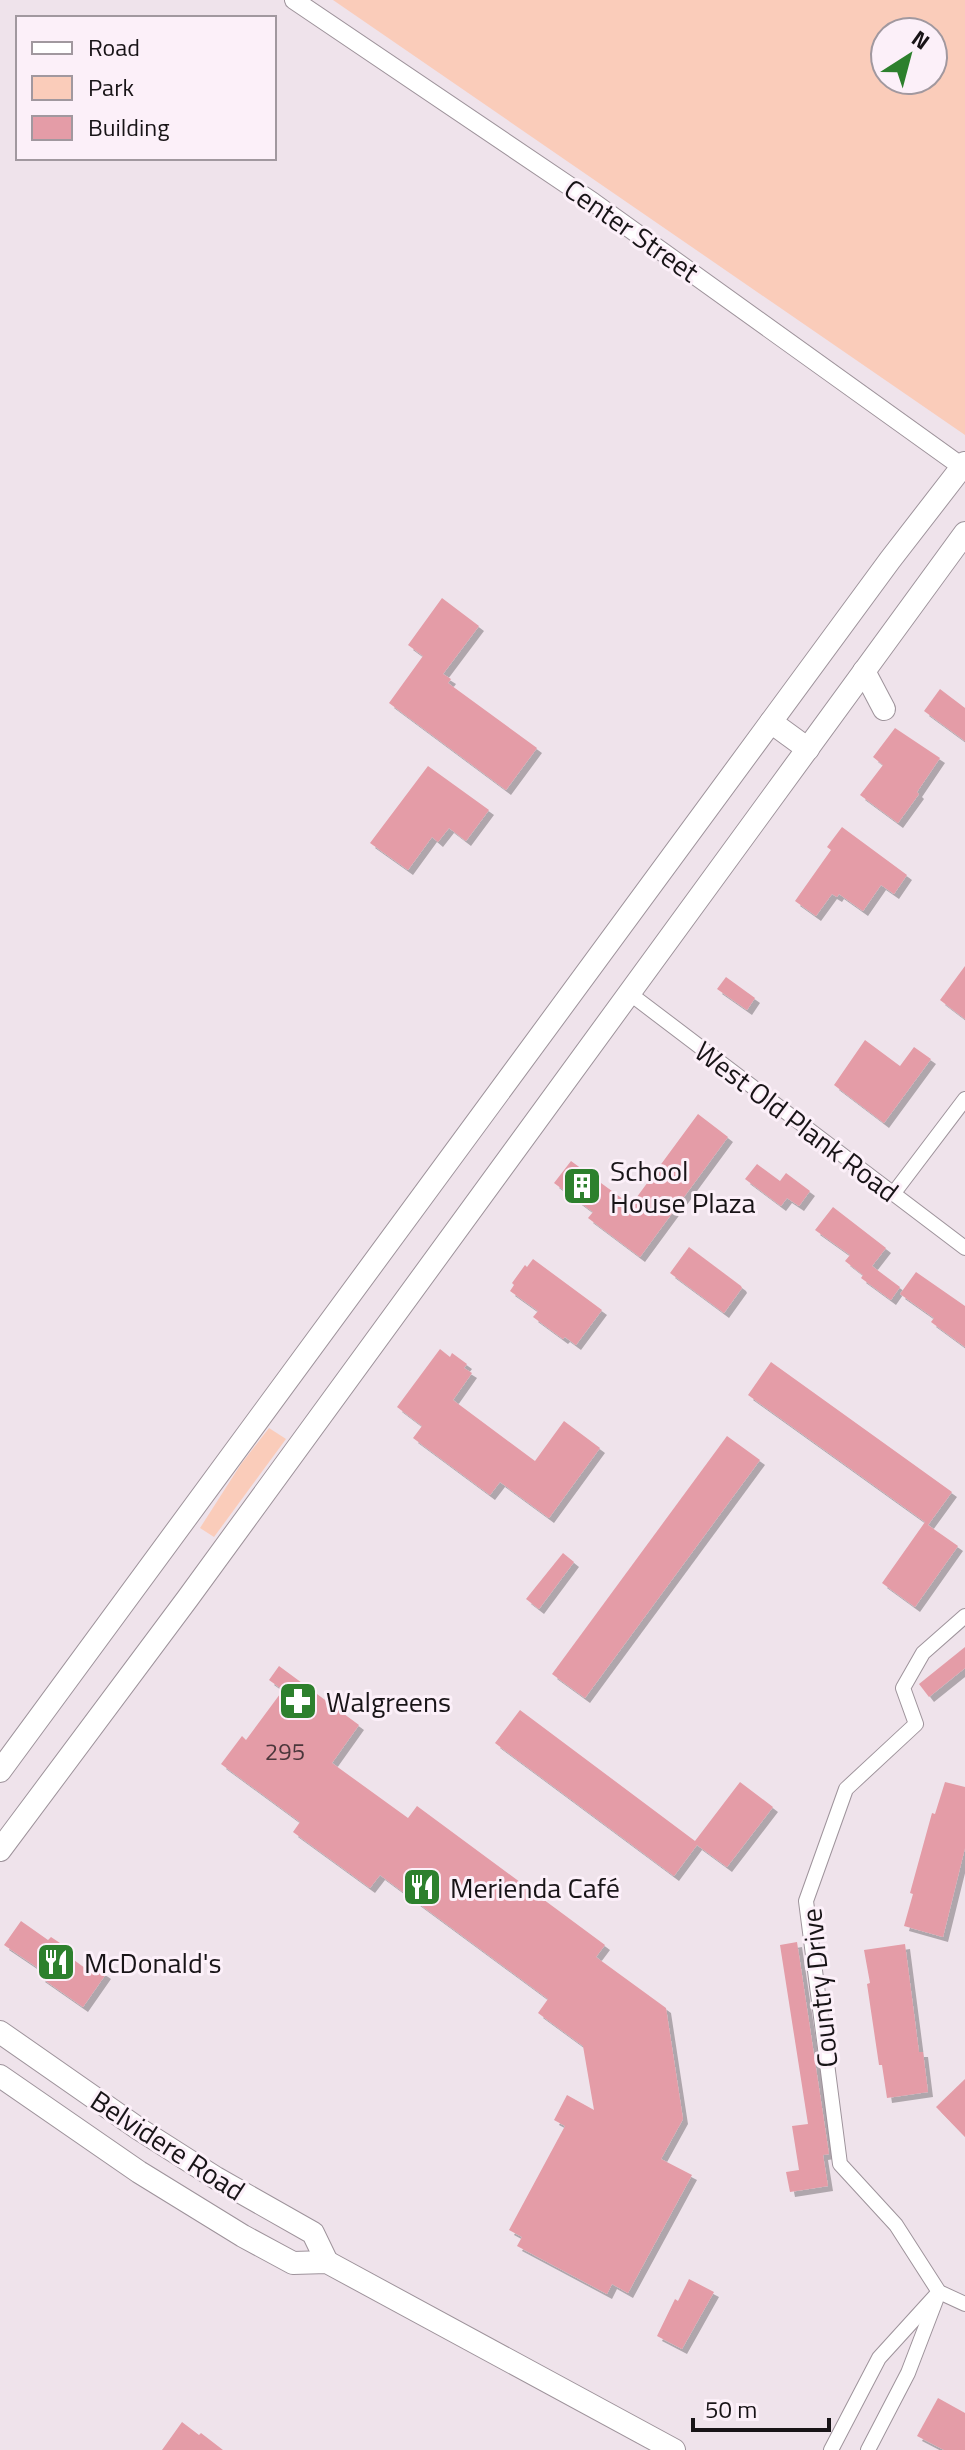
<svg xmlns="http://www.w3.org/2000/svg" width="965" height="2450" font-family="'Titillium Web',sans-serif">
  <defs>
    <filter id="shadow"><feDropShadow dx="5" dy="5" stdDeviation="0" flood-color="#0004"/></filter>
  </defs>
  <rect width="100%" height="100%" fill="#efe3eb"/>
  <g fill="#faccba" fill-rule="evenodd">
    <path d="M333,0H965V435ZM885,32H933V80H885Z"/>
    <polygon points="269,1428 286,1439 214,1537 200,1528 241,1464"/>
  </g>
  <g fill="#e49ca7" filter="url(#shadow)">
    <polygon points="442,598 479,626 443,674 451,679 448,683 537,748 506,790 389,703 423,656 408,645"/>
    <polygon points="940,689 965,708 965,741 924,711"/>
    <polygon points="895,728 940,758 917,792 919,794 898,823 860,795 883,765 873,757"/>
    <polygon points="428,766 489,810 466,841 449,828 438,842 432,837 408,870 370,843"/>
    <polygon points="842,827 907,875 894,894 881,885 863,911 839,894 837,897 832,894 816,916 795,901 831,850 827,847"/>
    <polygon points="965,966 965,1019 940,1000"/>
    <polygon points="726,977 755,998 747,1010 717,989"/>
    <polygon points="865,1040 900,1066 914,1047 931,1059 884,1123 834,1085"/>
    <polygon points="698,1114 728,1137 640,1257 588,1218 593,1212 554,1183 571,1161 631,1205"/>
    <polygon points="757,1164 780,1181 786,1173 810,1191 799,1206 787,1198 781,1206 745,1179"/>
    <polygon points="833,1207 886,1248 872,1266 900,1287 891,1300 861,1278 863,1275 845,1261 850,1255 815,1230"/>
    <polygon points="689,1247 741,1286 742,1288 724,1313 670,1273"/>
    <polygon points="533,1259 602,1310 576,1345 565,1337 563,1339 533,1317 538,1311 510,1291 514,1285 512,1283 525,1265 527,1267"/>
    <polygon points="916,1272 965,1306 965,1347 931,1322 934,1318 900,1294"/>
    <polygon points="440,1349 450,1357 452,1353 467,1364 464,1368 472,1373 453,1400 535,1461 564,1421 600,1448 549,1518 500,1482 490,1495 413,1438 422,1426 397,1407"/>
    <polygon points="771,1362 952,1492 928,1525 958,1546 915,1607 882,1583 925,1522 748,1395"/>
    <polygon points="727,1436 760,1460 585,1698 552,1674"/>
    <polygon points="563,1553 574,1562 539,1609 526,1599"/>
    <polygon points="965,1647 965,1668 929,1697 919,1684"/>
    <polygon points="279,1666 359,1725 332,1763 408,1818 417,1806 605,1945 596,1957 666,2008 683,2119 661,2159 692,2175 628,2293 612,2284 607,2294 517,2246 522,2237 509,2230 565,2126 554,2120 567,2095 594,2110 583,2046 538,2013 548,1999 380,1875 370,1888 293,1832 300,1822 221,1764 242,1736 246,1740 283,1690 269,1680"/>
    <polygon points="520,1710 695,1841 740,1782 773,1807 727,1867 697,1845 674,1876 495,1743"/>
    <polygon points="945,1782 965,1787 965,1848 943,1937 904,1926 913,1894 910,1893 932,1813 935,1814"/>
    <polygon points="21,1921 48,1940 51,1937 66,1947 63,1952 89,1971 93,1965 106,1974 83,2007 40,1977 44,1972 4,1945"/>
    <polygon points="797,1942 829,2154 823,2155 828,2186 790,2192 786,2172 799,2170 792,2126 808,2124 780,1945"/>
    <polygon points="905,1944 919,2052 923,2052 928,2092 887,2098 882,2065 879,2065 867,1984 870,1983 864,1950"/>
    <polygon points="965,2079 965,2137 936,2107"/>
    <polygon points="689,2279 714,2292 682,2349 657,2336 675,2299 678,2301"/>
    <polygon points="938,2398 965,2413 965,2450 944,2450 917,2436"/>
    <polygon points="182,2422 199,2435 201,2433 223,2450 162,2450"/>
  </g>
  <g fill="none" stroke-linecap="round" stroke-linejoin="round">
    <g stroke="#9e939b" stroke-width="16">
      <g id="minor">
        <polyline points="629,993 965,1248"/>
        <polyline points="893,1194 965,1099"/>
        <polyline points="965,1616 923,1653 903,1688 916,1724 846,1789 806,1901 840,2164 896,2225 939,2292 965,2304"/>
        <polyline points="831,2450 879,2358 939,2292"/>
        <polyline points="868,2450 908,2373 936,2300"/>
      </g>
    </g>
    <g stroke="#9e939b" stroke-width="20">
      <polyline id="tertiary" points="294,0 593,202 965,469"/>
    </g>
    <g stroke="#9e939b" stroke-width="24">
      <g id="primary">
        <polyline points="864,671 884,709"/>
        <polyline points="771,722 808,749"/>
        <polyline points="0,1771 890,560 965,463"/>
        <polyline points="0,1850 188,1598 965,533"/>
        <polyline points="0,2032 139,2129 216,2178 313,2233 327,2262"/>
        <polyline points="0,2076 139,2172 243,2236 293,2263 327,2262 674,2450"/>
      </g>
    </g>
    <use href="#minor" stroke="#fff" stroke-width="14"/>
    <use href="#tertiary" stroke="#fff" stroke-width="18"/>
    <use href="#primary" stroke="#fff" stroke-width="22"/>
  </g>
  <defs>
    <g id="building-square" transform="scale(2)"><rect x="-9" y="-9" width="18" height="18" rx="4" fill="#2d802d" stroke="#fcf0f9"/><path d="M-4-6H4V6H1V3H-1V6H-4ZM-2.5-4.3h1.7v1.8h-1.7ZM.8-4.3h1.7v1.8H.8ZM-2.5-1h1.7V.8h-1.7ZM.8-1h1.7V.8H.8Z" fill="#fff"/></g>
    <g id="pharmacy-square" transform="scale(2)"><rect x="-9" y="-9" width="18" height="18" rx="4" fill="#2d802d" stroke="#fcf0f9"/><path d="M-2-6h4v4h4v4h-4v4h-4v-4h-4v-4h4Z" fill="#fff"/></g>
    <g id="restaurant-square" transform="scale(2)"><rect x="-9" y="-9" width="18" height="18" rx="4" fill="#2d802d" stroke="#fcf0f9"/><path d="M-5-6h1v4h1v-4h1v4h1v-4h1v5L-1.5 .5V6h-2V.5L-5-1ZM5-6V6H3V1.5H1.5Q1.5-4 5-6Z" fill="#fff"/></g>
  </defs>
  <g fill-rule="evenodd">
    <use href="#building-square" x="582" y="1186"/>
    <use href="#pharmacy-square" x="298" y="1701"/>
    <use href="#restaurant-square" x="422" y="1887"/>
    <use href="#restaurant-square" x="56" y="1962"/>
  </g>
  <g text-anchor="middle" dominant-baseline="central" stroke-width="6" stroke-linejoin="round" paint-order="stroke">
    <g font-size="24" fill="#4b363b">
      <text x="285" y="1751">295</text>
    </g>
    <g font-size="28" fill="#181417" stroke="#fcf0f9">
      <text transform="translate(632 230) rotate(35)">Center Street</text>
      <text transform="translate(797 1121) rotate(37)">West Old Plank Road</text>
      <text transform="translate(819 1988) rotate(-96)">Country Drive</text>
      <text transform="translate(168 2145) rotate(33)">Belvidere Road</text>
    </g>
    <g font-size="28" fill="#181417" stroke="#fcf0f9" text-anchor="start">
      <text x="610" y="1170">School<tspan x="610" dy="32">House Plaza</tspan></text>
      <text x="326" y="1701">Walgreens</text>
      <text x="450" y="1887">Merienda Café</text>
      <text x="84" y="1962">McDonald's</text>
    </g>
  </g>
  <rect x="16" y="16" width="260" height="144" fill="#fcf0f9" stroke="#a1989f" stroke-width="2"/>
  <rect x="32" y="42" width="40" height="12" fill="#ffffff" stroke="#a1989f" stroke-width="2"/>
  <text x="88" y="56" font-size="24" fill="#181417">Road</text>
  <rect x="32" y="76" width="40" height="24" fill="#faccba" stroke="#a1989f" stroke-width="2"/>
  <text x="88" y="96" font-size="24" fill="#181417">Park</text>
  <rect x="32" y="116" width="40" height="24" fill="#e49ca7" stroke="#a1989f" stroke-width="2"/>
  <text x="88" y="136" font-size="24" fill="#181417">Building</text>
  <g transform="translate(909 56) rotate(36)"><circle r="38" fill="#fcf0f9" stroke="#a1989f" stroke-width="2"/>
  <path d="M0-6L14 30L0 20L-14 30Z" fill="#2d802d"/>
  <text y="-12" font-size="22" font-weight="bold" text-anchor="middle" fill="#181417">N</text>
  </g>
  <path d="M693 2418v12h136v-12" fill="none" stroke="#181417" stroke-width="4"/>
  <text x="705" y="2418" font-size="24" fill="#181417" stroke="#fcf0f9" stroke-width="6" paint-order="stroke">50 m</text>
</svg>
